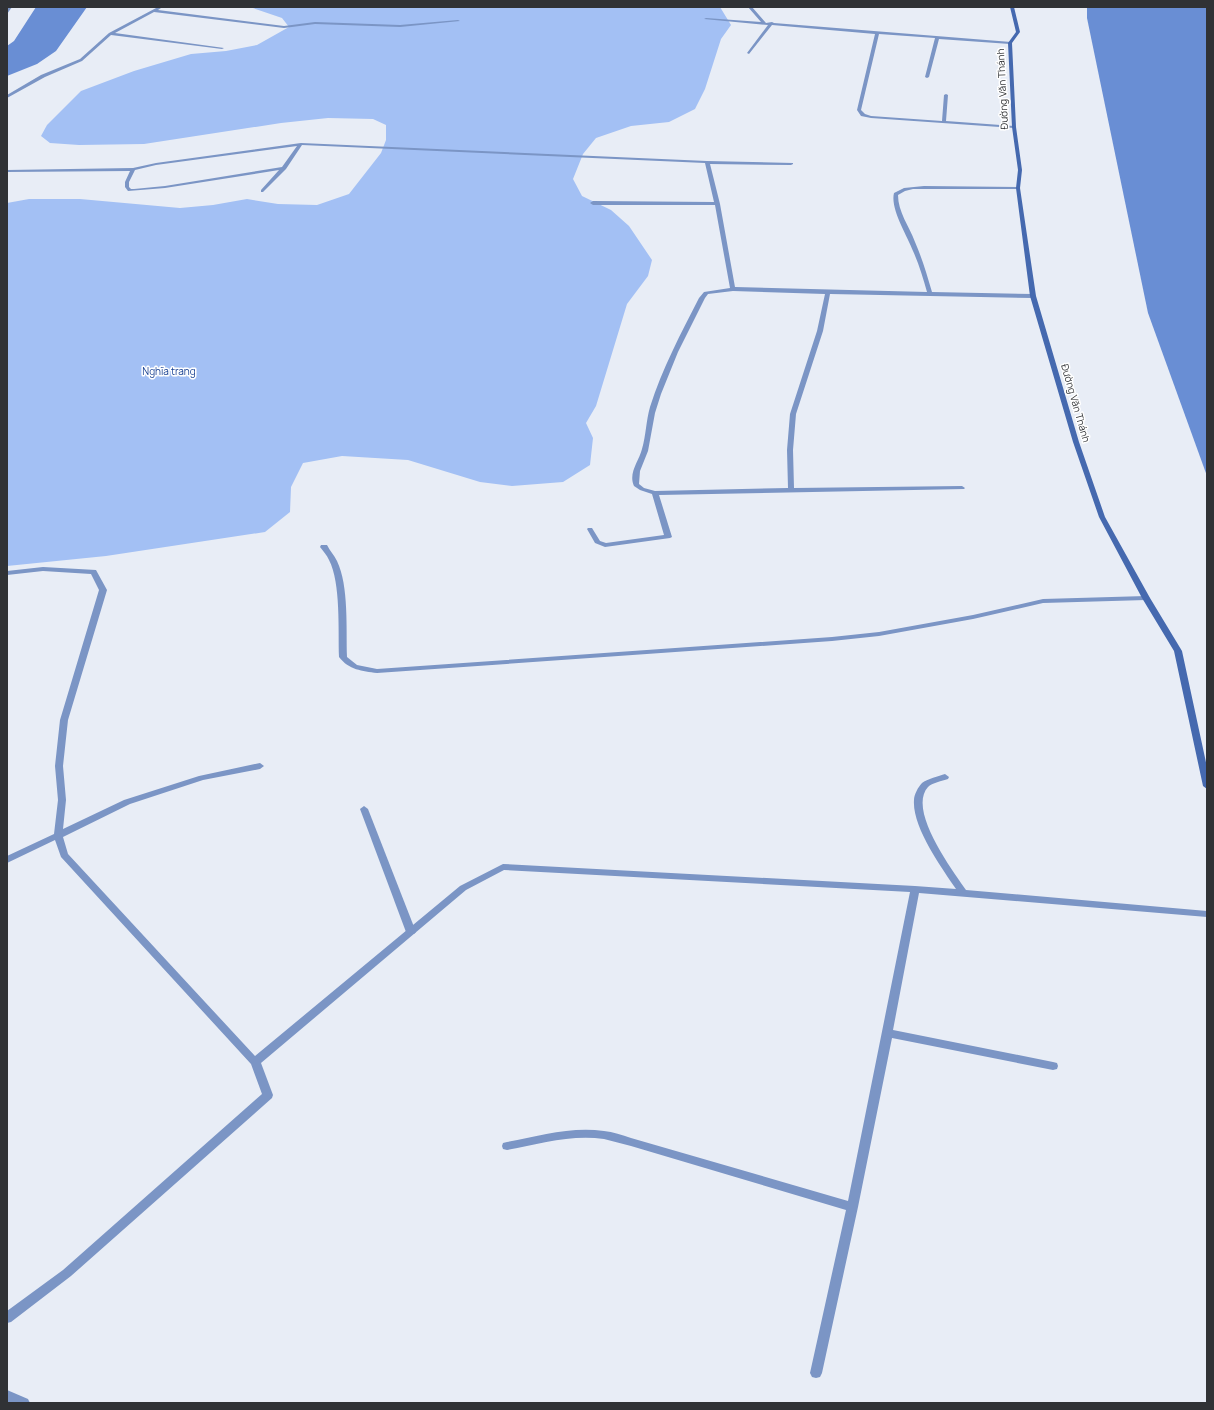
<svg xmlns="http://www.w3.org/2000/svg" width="1214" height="1410" font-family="Manrope,sans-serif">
  <rect width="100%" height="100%" fill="#e8edf6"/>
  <polygon fill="#a3c0f4" points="250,7 720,7 731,25 721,39 705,89 695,109 669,122 631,126 596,138 583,154 573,179 582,196 611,210 629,226 652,260 648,276 627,304 596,406 586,423 593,438 590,465 563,482 512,486 480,482 408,460 342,456 303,463 291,487 290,512 265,532 106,556 7,566 7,203 29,199 80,199 180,208 213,205 247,199 278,204 317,205 349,194 381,153 386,140 386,125 373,119 328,118 281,123 144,144 79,145 50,143 41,136 47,125 81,91 134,71 191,54 226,51 257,45 289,27 282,18"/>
  <g fill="#698ed4">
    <polygon points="36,7 87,7 56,51 37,64 7,76 7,46 14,41"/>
    <polygon points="1087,7 1207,7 1207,476 1148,313 1087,18"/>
  </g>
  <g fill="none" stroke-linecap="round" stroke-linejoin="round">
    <g fill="#7b95c5" fill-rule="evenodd">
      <polygon points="158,7 161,8 158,10 284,26 315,22 400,25 458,20 460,21 400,27 315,24 284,28 154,12 115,33 224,48 222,49 111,35 82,61 45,77 7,98 7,95 41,75 80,59 109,33"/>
      <polygon points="748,7 752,7 766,23 772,22 774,23 1011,42 1010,44 939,39 929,77 927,78 925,77 935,38 879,34 861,110 865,114 871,116 942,121 944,95 946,94 948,95 946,121 1014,126 1016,127 1014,128 871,118 861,116 857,110 875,34 772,25 749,54 747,53 768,25 704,19 706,18 761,22"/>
      <polygon points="364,806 368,809 416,932 414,934 408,934 406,932 360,809"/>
    </g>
    <g fill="#7b95c5" fill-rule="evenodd">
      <path d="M301,143L707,161L793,163V164L791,165L710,164L720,204L735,287L927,292C923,278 919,264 913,251C907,235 890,209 894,193L904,188L924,186L1018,187H1020V189H913L905,191L898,195C898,212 909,226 915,242C922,258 927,275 932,292L1033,294L1036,296L1033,298L830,294L823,331L796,414L793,450L794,488L962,486L965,488L964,489L659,495L672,537L670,538L605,547L595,543L587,529L588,528H592L600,541L606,543L664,535L652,494L640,490L634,486C628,473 639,461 642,449C646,435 646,421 650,407C662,369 681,333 699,298L704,292L730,288L715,205H593L590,203L593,201L714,202L705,163L302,145L286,169L263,192H261V190L279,170L165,188L128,191L125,187V182L130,171L7,172V170L133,168L156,163ZM297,146L282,167L165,186L134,189H131L129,187V182L135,170L156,165ZM733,291L825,294L817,331L790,414L787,450L788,488L655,491L644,488L639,484L640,471L648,451L655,413L661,394L678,352L705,298L708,294Z"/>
      <path d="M321,545H327C330,551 334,555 337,561C349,586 346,629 347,657L357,665L377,669L832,637L879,632L973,615L1043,599L1146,596L1150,598L1146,600L1043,603L973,619L879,636L832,641L377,673C362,671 349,670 339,657C338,631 341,583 329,560C327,555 323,551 320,547Z"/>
      <path d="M43,567L96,570L107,590L68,720L63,766L66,800L63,829L124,800L199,776L260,763L264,766L260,769L203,780L130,804L63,837L68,854L255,1056L460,886L503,864L915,886L956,889C942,868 912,827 914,800C914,795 918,787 922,783C927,779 939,776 945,774L949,777L948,779C942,781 932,783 928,787C907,810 953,871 966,890L1207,911V917L919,893L893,1030L1053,1062L1057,1063L1058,1066L1057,1069L1053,1070L892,1038L858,1207L822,1373L820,1377L816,1378L812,1377L810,1373L846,1210L631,1146C622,1144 613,1141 604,1139C572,1134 538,1144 507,1150L503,1149L502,1146L503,1143L507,1142C538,1136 572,1126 604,1131C613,1132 622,1135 631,1138L848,1201L910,892L504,870L466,890L261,1063L273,1095L272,1098L71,1276L11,1322L7,1323V1311L63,1270L262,1094L251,1064L61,857L55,840L7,863V856L54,834L58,800L55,766L60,720L99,590L91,574L43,571L7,575V571Z"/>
      <polygon points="7,1390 28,1399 30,1403 10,1403 7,1402"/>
    </g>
    <polygon fill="#7b95c5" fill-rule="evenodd" points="8,7 12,7 7,14"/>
    <polygon fill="#4569af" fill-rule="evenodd" points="1010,7 1014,7 1020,32 1012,43 1016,127 1022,170 1020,188 1036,296 1079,442 1105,517 1150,598 1182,651 1207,767 1207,789 1203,786 1174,651 1142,598 1099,517 1073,442 1030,296 1016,188 1018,170 1012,127 1008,43 1016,32"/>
  </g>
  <g text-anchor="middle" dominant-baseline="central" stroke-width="3" stroke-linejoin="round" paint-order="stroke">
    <g font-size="10" fill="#303235" stroke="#fff">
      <text transform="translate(1002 89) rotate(-93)">Đường Văn Thánh</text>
      <text transform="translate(1076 403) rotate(74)">Đường Văn Thánh</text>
    </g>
    <g font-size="10" fill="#174092" stroke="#fff">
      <text x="169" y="371">Nghĩa trang</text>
    </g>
  </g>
  <rect width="1214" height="1410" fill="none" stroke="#303235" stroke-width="16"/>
</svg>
